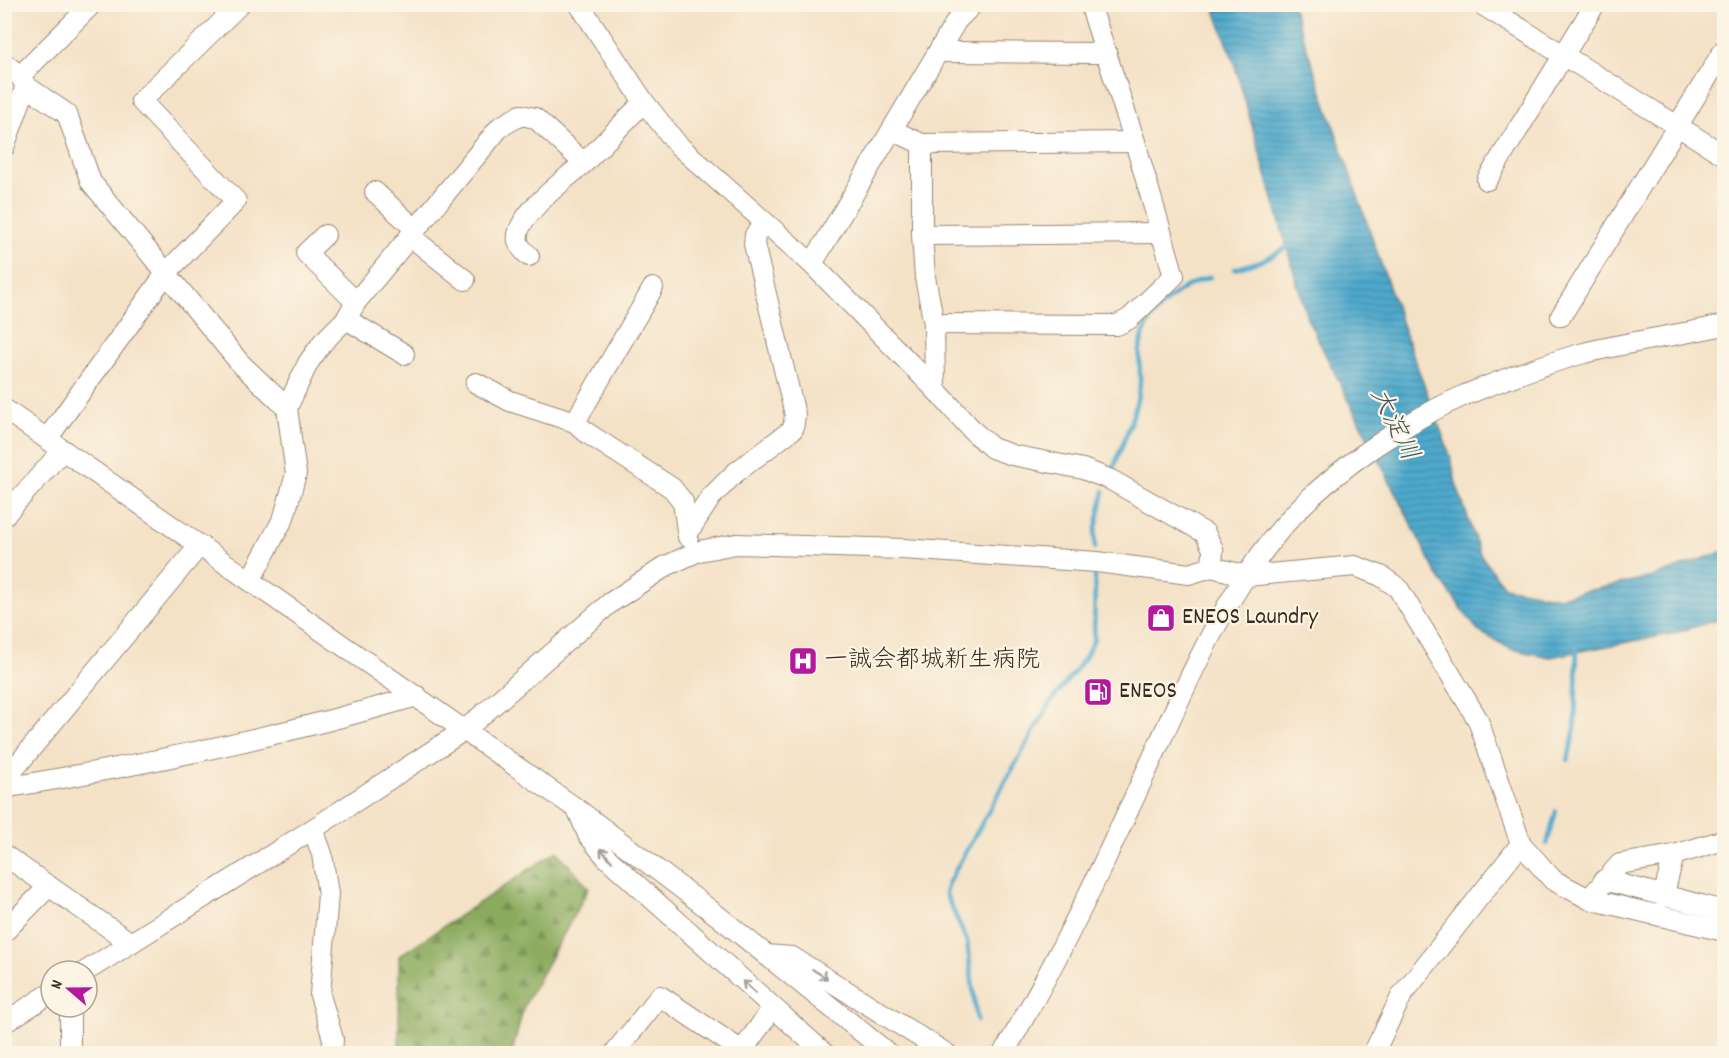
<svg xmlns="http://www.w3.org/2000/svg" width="1729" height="1058" font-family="Dekko,'Klee One',sans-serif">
  <defs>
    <pattern id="forest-firs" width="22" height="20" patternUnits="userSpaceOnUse" patternTransform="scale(1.5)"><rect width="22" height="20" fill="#8aaa5d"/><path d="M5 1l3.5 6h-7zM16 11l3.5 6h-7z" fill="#728b4c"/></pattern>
    <pattern id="water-rules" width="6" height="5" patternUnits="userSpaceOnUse" patternTransform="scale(1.5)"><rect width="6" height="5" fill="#4ea9cc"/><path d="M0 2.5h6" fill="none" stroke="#428aa5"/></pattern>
  </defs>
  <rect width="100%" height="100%" fill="#fcf5e5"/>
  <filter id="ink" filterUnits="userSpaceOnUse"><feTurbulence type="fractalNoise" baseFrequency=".0167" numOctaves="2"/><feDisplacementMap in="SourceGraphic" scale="12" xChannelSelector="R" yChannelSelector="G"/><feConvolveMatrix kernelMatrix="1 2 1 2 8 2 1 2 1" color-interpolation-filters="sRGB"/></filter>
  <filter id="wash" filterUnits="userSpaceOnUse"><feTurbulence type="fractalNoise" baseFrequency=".008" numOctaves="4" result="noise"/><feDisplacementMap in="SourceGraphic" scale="24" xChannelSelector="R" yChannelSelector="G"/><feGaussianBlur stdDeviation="1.35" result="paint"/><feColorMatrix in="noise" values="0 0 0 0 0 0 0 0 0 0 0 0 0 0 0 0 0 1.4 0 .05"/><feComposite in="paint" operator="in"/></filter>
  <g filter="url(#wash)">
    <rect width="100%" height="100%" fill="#f4e2c7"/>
    <polygon fill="url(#forest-firs)" stroke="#626a3e" stroke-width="1.5" points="557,851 589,888 524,1006 512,1053 399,1053 399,956"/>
    <polygon fill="url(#water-rules)" stroke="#446a75" stroke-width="1.5" points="1213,5 1292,5 1406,336 1451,458 1456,483 1480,554 1504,587 1558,597 1652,577 1724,551 1724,618 1671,634 1550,657 1511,649 1478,631 1437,575 1307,318 1233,59"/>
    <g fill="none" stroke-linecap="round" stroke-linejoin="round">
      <g stroke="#4ea9cc" stroke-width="4.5">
        <polyline points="1235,269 1261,261 1290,246"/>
        <path d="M1113,469C1123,443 1134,418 1139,390C1142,377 1138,362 1140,349C1144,314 1178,286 1210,277"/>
        <polyline points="1095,548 1095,533 1104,491"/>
        <polyline points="1568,760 1575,728 1577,646"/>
        <polyline points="1547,844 1556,811"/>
        <polyline points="977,1021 967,941 946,895 948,883 1050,703 1085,658 1094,639 1095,577"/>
      </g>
    </g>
  </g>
  <g filter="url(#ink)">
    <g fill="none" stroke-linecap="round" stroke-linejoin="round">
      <g stroke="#988672" stroke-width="22">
        <g id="minor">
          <polyline points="579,4 644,102 678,145 812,264 935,389 974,432 992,448 1012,455 1083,469 1111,480 1205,533 1213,549 1212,567"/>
          <polyline points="1481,4 1724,155"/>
          <polyline points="938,52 1107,53"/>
          <polyline points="4,63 20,76 26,86 67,114 91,182 240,363 287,408"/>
          <polyline points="20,76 92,4"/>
          <polyline points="892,130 922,144 1135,142"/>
          <polyline points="922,144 922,235 925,277 934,324 935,389"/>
          <polyline points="4,147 26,86"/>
          <polyline points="1487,180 1595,4"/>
          <polyline points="375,192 415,229"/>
          <polyline points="325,235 306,253 356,302"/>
          <polyline points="922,235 1160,233"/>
          <polyline points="410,236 465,280"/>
          <path d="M529,256C525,252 519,247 518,241C513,217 567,178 584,163"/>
          <polyline points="812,264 957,20 973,4"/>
          <polyline points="1561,316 1724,50"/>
          <polyline points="346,319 404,354"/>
          <polyline points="934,324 1117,325 1129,319 1174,276 1135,142 1090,4"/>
          <polyline points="476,383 510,401 575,422 587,433 672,488 683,502 688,537"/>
          <polyline points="4,409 577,809 718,916 889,1054"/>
          <polyline points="575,422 653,288"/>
          <polyline points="47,439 167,272 236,201 141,101 240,4"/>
          <polyline points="4,516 63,450"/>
          <polyline points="689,531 711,497 735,473 793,429 795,415 754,244 755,235 764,222"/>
          <polyline points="250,581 284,517 296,474 287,408 308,363 323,342 346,319 356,302 500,127 521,115 535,118 584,163 644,102"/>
          <polyline points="4,781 200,545"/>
          <path d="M4,788C143,765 282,736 417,696"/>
          <polyline points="578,811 588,835 607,858 825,1054"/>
          <polyline points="313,829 322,854 328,894 320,995 333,1039 332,1054"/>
          <polyline points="4,855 131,943"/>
          <polyline points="1604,880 1724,911"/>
          <polyline points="1663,897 1674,855"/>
          <polyline points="1589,899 1620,864 1674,855 1724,840"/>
          <polyline points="4,932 49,886"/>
          <polyline points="766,955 792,957 947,1054"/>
          <polyline points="86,971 313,829 466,729 610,603 666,566 699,551 736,544 903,549 1097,562 1189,574 1212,567 1247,576 1355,566 1381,576 1398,588 1478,720 1521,844 1553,880 1589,899 1724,931"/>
          <polyline points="70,1007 70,1054"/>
          <polyline points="4,1023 51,993"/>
          <polyline points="616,1051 660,996 742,1051 772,1009"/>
          <path d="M1003,1054C1058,962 1102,867 1147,770C1188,681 1227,586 1294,514C1337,468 1408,420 1465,395C1504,379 1544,364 1584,353C1630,342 1678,335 1724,325"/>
          <polyline points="1373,1054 1402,995 1521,844"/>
        </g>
      </g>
      <use href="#minor" stroke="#fff" stroke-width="20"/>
    </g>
    <defs><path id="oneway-shaft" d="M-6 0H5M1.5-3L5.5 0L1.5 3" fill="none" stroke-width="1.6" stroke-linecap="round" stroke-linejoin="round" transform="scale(1.5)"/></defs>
    <g stroke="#a79f9a">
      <use href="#oneway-shaft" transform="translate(606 855) rotate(-132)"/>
      <use href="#oneway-shaft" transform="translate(820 974) rotate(32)"/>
      <use href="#oneway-shaft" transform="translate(749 987) rotate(-138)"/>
    </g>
  </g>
  <defs>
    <g id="shop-square" transform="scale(1.5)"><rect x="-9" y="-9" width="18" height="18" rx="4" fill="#b5179e" stroke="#fcf5e5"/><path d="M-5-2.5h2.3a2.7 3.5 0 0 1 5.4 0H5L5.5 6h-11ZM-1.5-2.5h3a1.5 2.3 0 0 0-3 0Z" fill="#fff"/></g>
    <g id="hospital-square" transform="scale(1.5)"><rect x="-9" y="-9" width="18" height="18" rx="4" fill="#b5179e" stroke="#fcf5e5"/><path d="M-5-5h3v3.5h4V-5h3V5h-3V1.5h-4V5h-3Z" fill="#fff"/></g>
    <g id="fuel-square" transform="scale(1.5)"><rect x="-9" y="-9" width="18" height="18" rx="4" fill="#b5179e" stroke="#fcf5e5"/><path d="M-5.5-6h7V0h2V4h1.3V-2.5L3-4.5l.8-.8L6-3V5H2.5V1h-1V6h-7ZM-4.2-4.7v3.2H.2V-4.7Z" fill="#fff"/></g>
  </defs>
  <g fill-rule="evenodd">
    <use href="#shop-square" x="1161" y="618"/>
    <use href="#hospital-square" x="803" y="661"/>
    <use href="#fuel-square" x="1098" y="692"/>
  </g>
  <g text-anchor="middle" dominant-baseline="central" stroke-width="4.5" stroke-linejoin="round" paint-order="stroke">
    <g font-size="24" fill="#3b2a1e" stroke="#fcf5e5" text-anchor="start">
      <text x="1182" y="618">ENEOS Laundry</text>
      <text x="824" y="661">一誠会都城新生病院</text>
      <text x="1119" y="692">ENEOS</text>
    </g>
    <g font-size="26" font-style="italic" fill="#42565b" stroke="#fcf5e5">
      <text transform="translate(1393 425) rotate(64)">大淀川</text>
    </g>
  </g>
  <rect width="1729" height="1058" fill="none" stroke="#fcf5e5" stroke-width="24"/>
  <g transform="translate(69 989) rotate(290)"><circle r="28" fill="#fcf5e5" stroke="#afa495" stroke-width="1.5"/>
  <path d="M0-4.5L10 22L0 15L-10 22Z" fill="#b5179e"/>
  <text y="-9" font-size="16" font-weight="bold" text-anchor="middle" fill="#3b2a1e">N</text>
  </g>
</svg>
